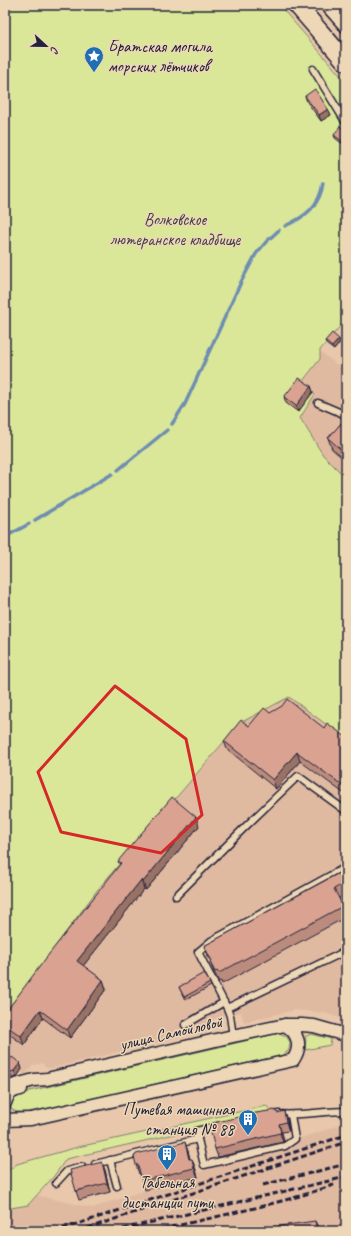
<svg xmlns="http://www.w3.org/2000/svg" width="351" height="1236" font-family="Caveat,sans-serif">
  <rect width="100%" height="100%" fill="#e8c7ab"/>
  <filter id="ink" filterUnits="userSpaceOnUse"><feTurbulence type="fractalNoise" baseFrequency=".025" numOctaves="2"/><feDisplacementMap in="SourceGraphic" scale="8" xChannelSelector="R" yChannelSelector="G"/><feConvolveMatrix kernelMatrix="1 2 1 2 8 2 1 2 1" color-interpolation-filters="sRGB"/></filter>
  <g filter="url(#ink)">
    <g fill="#e0b9a1">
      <polygon points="320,353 322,353 346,372 346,478 323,455 300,418 315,394 302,382 320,359"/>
      <polygon points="289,697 346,739 346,1020 324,1013 295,1010 244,1022 241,1012 213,1019 209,1030 52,1068 45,1067 43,1063 33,1065 26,1074 24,1074 20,1072 15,1079 6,1073 10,1069 5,1068 5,1014 98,889 240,723"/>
      <polygon points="346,1123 346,1231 5,1231 5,1188 92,1208"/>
    </g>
    <g fill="#dae799" stroke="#7e846a">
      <polygon points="5,5 279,5 346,82 346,319 320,350 320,359 302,382 315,394 300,418 323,455 346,478 346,739 289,697 240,723 98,889 5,1014"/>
      <path d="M279,1033L286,1036L290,1042L289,1050L283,1055L46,1109C36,1110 3,1120 11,1098L21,1093Z"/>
      <polygon points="311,1034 331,1039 330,1045 305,1050 306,1040 305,1037"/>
      <polygon points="266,1106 269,1108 269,1110 266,1113 66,1159 54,1176 28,1205 5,1209 5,1173 17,1164 78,1147"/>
    </g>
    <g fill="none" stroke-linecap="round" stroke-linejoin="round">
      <g stroke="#6e8db1" stroke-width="3.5">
        <path d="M285,226C305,217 320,206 323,183"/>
        <polyline points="172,424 185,404 241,282 256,254 266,242 279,230"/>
        <polyline points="118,470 167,430"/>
        <polyline points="35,520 112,474"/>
        <polyline points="5,537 29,524"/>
      </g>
      <g stroke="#22223b" stroke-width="9">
        <g id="lane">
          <polyline points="313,69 346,123"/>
          <polyline points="318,403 346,415"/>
          <polyline points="176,896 244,828 298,776 346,811"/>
          <polyline points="227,1008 346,951"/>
          <polyline points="185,1025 224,1002"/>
          <polyline points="233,1036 230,1016 227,1008 198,952 211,941 346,867"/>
          <path d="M278,1114C300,1116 323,1111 346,1111"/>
          <polyline points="218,1126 196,1131 204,1165 285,1146 295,1139 291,1115"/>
          <polyline points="110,1160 117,1186"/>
          <polyline points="95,1164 198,1139"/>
          <polyline points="56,1183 67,1171 82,1167"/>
        </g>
      </g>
      <g stroke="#22223b" stroke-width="15">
        <g id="street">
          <polyline points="5,1088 34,1080 47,1079 233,1036 285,1025 302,1025 314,1026 346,1035"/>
          <path d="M5,1103C8,1093 12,1091 21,1089"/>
          <path d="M5,1120L31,1119L293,1060C302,1047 299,1033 285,1025"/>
        </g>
      </g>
      <g stroke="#22223b" stroke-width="20">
        <g id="secondary">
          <polyline points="297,5 346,62"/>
          <polyline points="330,5 346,23"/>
        </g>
      </g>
      <use href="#lane" stroke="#eed7b6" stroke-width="6"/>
      <use href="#street" stroke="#eed7b6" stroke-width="12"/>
      <use href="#secondary" stroke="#eed7b6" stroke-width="17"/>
      <g stroke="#22223b" stroke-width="1">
        <polyline points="309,5 346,47"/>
        <polyline points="318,5 346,37"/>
      </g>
      <g stroke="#22223b" stroke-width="3" stroke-dasharray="6 3" stroke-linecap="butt">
        <polyline points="263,1185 346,1164"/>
        <polyline points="54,1231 87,1221 346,1135"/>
        <polyline points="79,1231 346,1142"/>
        <polyline points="114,1231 346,1177"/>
        <polyline points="154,1231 259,1207 300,1196 337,1184"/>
      </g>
    </g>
    <g fill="#bb8c7d" stroke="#22223b">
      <polygon points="305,96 328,109 331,115 321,121 307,102"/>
      <polygon points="346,131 346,142 344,145 335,138 334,135"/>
      <polygon points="325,341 340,342 334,350 326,344"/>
      <polygon points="311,386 313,392 298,412 286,403 284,397"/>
      <polygon points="346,418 346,461 332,449 328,438"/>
      <polygon points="270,713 324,728 346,737 346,795 300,761 276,789 227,749 224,741"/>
      <polygon points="199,826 146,890 144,889 83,966 103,980 106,989 70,1038 43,1018 24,1045 5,1031 5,1013 120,865 118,861"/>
      <polygon points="346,865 346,894 339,898 343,906 346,914 346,917 222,984 221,981 219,982 214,972 210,962 211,962 208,956 204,946 340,872 339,869"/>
      <polygon points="210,983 211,986 185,1000 179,987"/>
      <polygon points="20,1063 22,1069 17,1077 13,1078 6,1073 5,1070 5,1066"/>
      <polygon points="277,1113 287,1120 289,1131 282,1132 284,1141 283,1142 218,1157 215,1149"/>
      <polygon points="188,1151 190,1159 195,1167 198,1177 145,1190 142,1181 141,1174 139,1174 136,1165"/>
      <polygon points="105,1170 110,1192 79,1200 76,1191"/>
    </g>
    <g fill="#997266" stroke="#22223b">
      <polygon points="328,109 331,115 321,121 319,115"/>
      <polygon points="346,137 346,142 344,145 343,142"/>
      <polygon points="339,339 340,342 334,350 332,347"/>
      <polygon points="311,386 313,392 298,412 296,406"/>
      <polygon points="297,752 300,761 276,789 273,780"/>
      <polygon points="196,817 199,826 146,890 143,882"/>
      <polygon points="141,880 144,889 80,970 77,961"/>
      <polygon points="103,980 106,989 70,1038 67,1030"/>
      <polygon points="40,1010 43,1018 24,1045 21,1036"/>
      <polygon points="20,1063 22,1069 17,1077 14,1071"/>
      <polygon points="284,1111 287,1120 289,1131 286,1122"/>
      <polygon points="279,1124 284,1141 283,1142 280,1133"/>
      <polygon points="185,1142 188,1151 192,1168 189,1159"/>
      <polygon points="192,1159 195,1167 198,1177 194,1168"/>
      <polygon points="102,1162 105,1170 110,1192 107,1183"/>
      <polygon points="315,1221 318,1227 318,1231 317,1231"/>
    </g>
    <g fill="#daa391" stroke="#22223b">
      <polygon points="315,89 328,109 319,115 305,96"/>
      <polygon points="340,126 346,131 346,137 343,142 334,135"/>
      <polygon points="332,333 339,339 332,347 325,341"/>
      <polygon points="299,378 311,386 296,406 284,397"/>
      <polygon points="346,418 346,454 328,438"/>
      <polygon points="287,699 324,728 327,723 346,737 346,788 297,752 273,780 224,741 241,720 249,726 264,708 270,713 282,706"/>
      <polygon points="172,797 196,817 143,882 141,880 77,961 103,980 67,1030 40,1010 21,1036 5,1025 5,1013 49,954 121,863 118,861"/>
      <polygon points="346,865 346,882 334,889 343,906 219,973 217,971 215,972 210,962 212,961 204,946 341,872 339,869"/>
      <polygon points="204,973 210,983 184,997 179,987"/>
      <polygon points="12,1057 20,1063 14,1071 11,1072 5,1068 5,1066"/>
      <polygon points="275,1110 277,1113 284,1111 286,1122 279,1124 281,1133 280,1133 215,1149 209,1124 256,1113"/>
      <polygon points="185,1142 189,1159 192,1159 194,1168 142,1181 138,1165 136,1165 134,1156 136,1155 136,1154"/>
      <polygon points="102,1162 107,1183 76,1191 70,1170"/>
      <polygon points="315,1221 317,1231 274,1231 273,1227"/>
    </g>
  </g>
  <path fill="none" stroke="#d62828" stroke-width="3" stroke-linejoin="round" d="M115,686L186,739L202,815L161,853L61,832L38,772Z"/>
  <defs>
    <g id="sight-pin" transform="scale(1)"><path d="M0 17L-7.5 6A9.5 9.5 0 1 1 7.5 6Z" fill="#1f6fb2" stroke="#eed7b6"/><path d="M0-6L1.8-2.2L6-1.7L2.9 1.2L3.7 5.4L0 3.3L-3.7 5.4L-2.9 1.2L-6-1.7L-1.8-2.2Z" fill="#fff"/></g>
    <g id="building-pin" transform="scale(1)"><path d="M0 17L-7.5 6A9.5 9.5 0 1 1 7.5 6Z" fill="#1f6fb2" stroke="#eed7b6"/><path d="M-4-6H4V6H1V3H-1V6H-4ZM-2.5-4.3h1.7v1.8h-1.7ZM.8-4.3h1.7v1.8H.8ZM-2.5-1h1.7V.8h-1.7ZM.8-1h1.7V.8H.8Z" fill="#fff"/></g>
  </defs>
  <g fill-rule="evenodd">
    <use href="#sight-pin" x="94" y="56"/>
    <use href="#building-pin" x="248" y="1119"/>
    <use href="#building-pin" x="167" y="1154"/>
  </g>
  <g text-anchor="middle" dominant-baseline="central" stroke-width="3" stroke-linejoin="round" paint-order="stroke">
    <g font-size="17" fill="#22223b" stroke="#eed7b6" text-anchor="start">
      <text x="108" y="46">Братская могила<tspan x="108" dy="20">морских лётчиков</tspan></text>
      <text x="234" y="1109" text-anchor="end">Путевая машинная<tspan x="234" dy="20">станция № 88</tspan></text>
      <text x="167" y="1182" text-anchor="middle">Табельная<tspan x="167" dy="20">дистанции пути</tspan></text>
    </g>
    <g font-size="17" fill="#3e4049" stroke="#eed7b6">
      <text x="175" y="219">Волковское<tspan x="175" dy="20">лютеранское кладбище</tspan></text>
    </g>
    <g font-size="17" fill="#22223b" stroke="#eed7b6">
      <text transform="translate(171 1033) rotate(-13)">улица Самойловой</text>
    </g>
  </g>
  <rect width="351" height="1236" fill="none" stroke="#eed7b6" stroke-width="20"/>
  <rect x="10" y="10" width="331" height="1216" fill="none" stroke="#22223b" stroke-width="1.5" filter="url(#ink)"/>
  <g transform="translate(46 46) rotate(112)" stroke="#eed7b6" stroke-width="3" paint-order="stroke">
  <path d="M0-3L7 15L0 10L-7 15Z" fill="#22223b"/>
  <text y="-6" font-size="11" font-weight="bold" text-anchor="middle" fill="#22223b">С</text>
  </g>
</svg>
